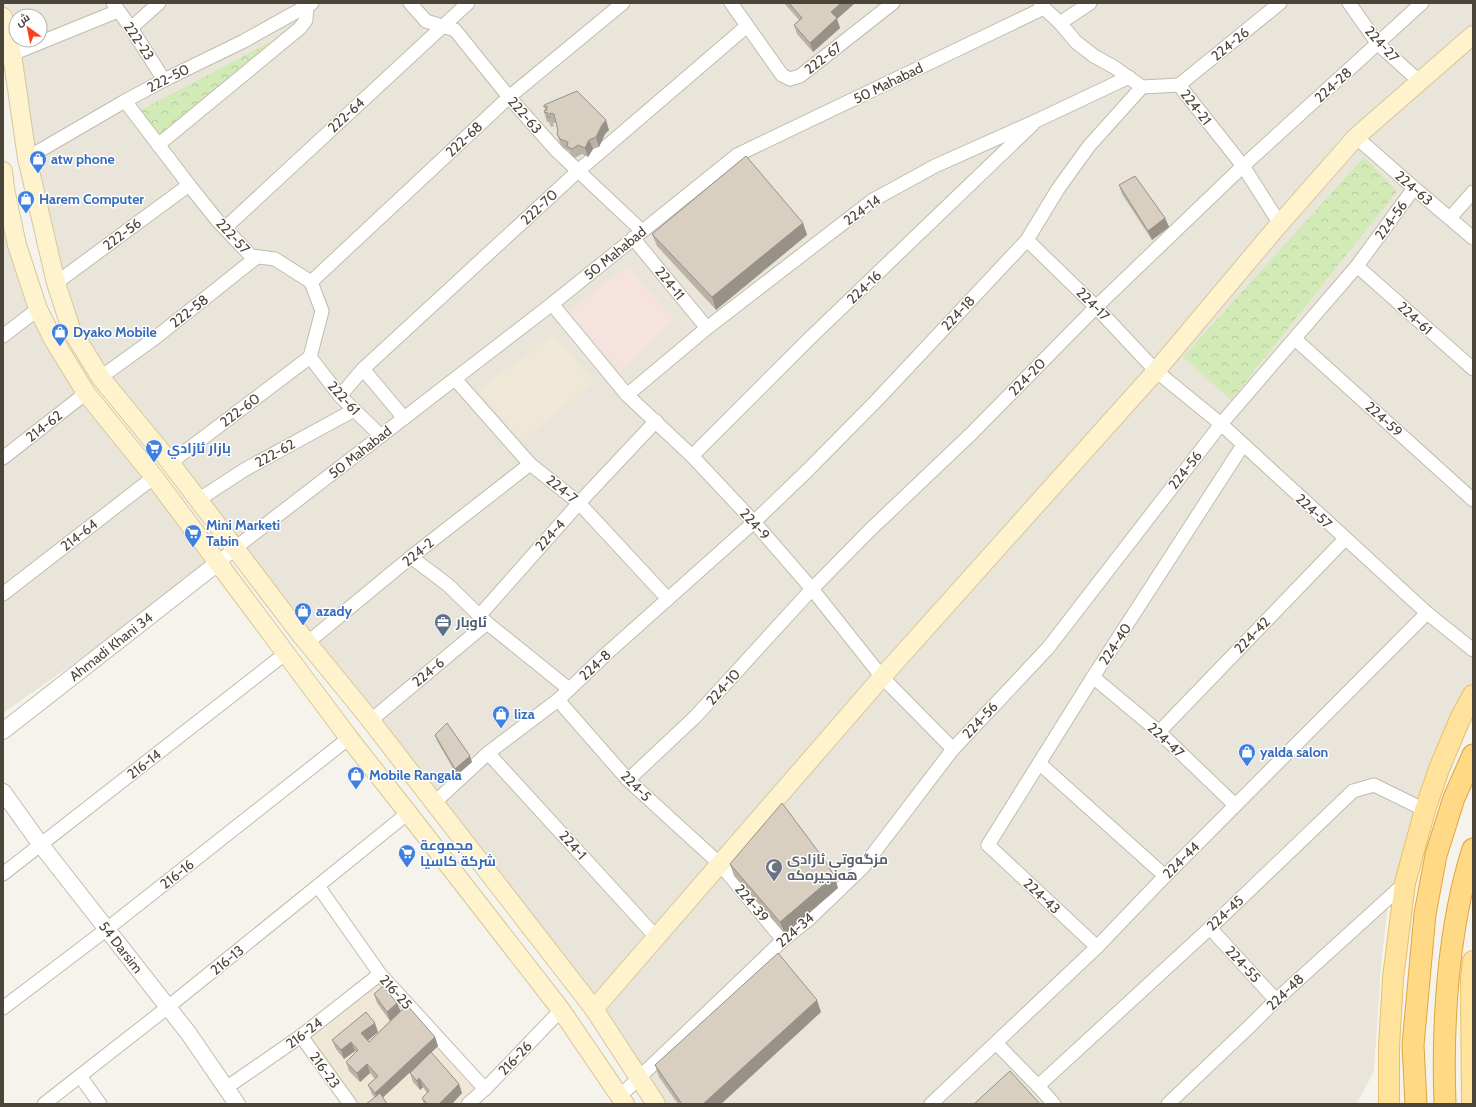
<svg xmlns="http://www.w3.org/2000/svg" width="1476" height="1107" font-family="Cabin,Cairo,sans-serif">
  <defs>
    <pattern id="park-crowns" width="20" height="18" patternUnits="userSpaceOnUse"><rect width="20" height="18" fill="#d2eab5"/><path d="M2 6a3 3 0 1 1 6 0M12 15a3 3 0 1 1 6 0" fill="none" stroke="#b6ca9c"/></pattern>
  </defs>
  <rect width="100%" height="100%" fill="#f6f3ec"/>
  <g fill="#eae5da" fill-rule="evenodd">
    <path d="M3,3H1473V685L1422,806L1389,897L1381,965L1374,1071L1357,1104H662L101,378L49,254L3,30ZM16,16H40V40H16Z"/>
    <polygon points="3,154 38,309 219,562 3,713"/>
  </g>
  <g fill="#efe8d6">
    <polygon points="554,335 594,381 522,441 478,390"/>
    <polygon points="380,980 475,1088 458,1104 359,1104 308,1036"/>
  </g>
  <polygon fill="#f6e3e0" points="627,266 675,320 620,371 569,311"/>
  <g fill="url(#park-crowns)">
    <polygon points="310,21 166,144 139,111"/>
    <polygon points="1364,157 1397,191 1231,400 1183,357"/>
  </g>
  <g fill="none" stroke-linecap="round" stroke-linejoin="round">
    <g stroke="#c2bbae" stroke-width="15">
      <g id="minor">
        <polyline points="113,3 131,28 164,80"/>
        <polyline points="410,3 426,21 455,30 509,97 556,150 642,231"/>
        <polyline points="731,3 782,75 790,79 800,76 893,3"/>
        <polyline points="1349,3 1378,44 1419,81"/>
        <polyline points="1044,8 1060,23 1076,42 1094,56 1114,67 1142,87 1179,85 1243,166 1280,224"/>
        <polyline points="1060,23 1090,3"/>
        <polyline points="131,28 159,3"/>
        <polyline points="12,54 118,11"/>
        <polyline points="1179,85 1280,3"/>
        <polyline points="125,101 189,185 217,220 251,256 275,259 311,282 322,311 310,357"/>
        <polyline points="1356,137 1414,188 1473,238"/>
        <polyline points="158,145 300,28 306,20 307,6"/>
        <polyline points="27,158 125,101 164,80 244,41 312,3"/>
        <polyline points="1450,218 1473,192"/>
        <polyline points="225,228 468,3"/>
        <polyline points="633,238 707,328"/>
        <polyline points="1027,240 1096,307 1156,371 1221,424 1427,613 1473,650"/>
        <polyline points="1357,266 1473,369"/>
        <polyline points="311,282 509,97 623,3"/>
        <polyline points="56,283 189,185"/>
        <polyline points="552,304 627,395 692,456 754,522 812,589 882,677 953,749"/>
        <polyline points="3,336 38,309"/>
        <polyline points="1295,339 1473,500"/>
        <polyline points="310,357 340,396 381,436"/>
        <polyline points="363,369 404,418"/>
        <polyline points="101,377 155,338 257,257"/>
        <polyline points="455,379 530,464 579,503 668,599"/>
        <polyline points="627,395 707,328 873,200 935,166 1038,120 1129,77"/>
        <polyline points="340,396 363,369 578,171 747,26"/>
        <polyline points="692,456 809,339 1032,125"/>
        <polyline points="3,458 86,393"/>
        <polyline points="170,463 310,357"/>
        <polyline points="198,500 244,470 354,410"/>
        <polyline points="411,557 448,585 487,623 569,689"/>
        <polyline points="219,562 234,549 552,304 737,155 1044,8 1040,3"/>
        <polyline points="3,594 154,477"/>
        <polyline points="479,616 579,503 656,421"/>
        <polyline points="307,643 411,557 530,464"/>
        <polyline points="1093,677 1159,732 1235,805"/>
        <polyline points="558,700 628,780 721,865 783,940"/>
        <polyline points="370,721 487,623"/>
        <polyline points="1159,732 1345,539"/>
        <polyline points="488,753 657,938"/>
        <polyline points="1039,763 1165,876"/>
        <polyline points="628,780 695,717 812,589 870,530 971,434 1096,307 1243,166 1422,3"/>
        <polyline points="434,803 488,753 558,700 605,655 754,522 808,470 878,399 1027,240 1058,189 1089,146 1142,87"/>
        <polyline points="3,874 286,653"/>
        <polyline points="318,886 380,974 485,1089"/>
        <polyline points="1210,928 1276,1000"/>
        <polyline points="1097,947 988,845 1093,677 1243,445"/>
        <polyline points="3,1008 107,929 349,738"/>
        <polyline points="301,1036 350,1104"/>
        <polyline points="996,1043 1038,1086 1054,1104"/>
        <polyline points="80,1076 100,1104"/>
        <polyline points="1038,1086 1210,928 1353,791 1374,785 1425,810"/>
        <polyline points="226,1088 301,1036 380,974"/>
        <polyline points="620,1096 783,940 808,920 863,867 953,749 1048,648 1221,424 1357,266 1414,188"/>
        <polyline points="44,1104 168,1007 408,813"/>
        <polyline points="468,1104 485,1089 561,1010"/>
        <polyline points="931,1104 1097,947 1165,876 1427,613"/>
        <polyline points="1168,1104 1251,1025 1276,1000 1405,883"/>
      </g>
    </g>
    <g stroke="#c2bbae" stroke-width="18">
      <g id="tertiary">
        <path id="s1" d="M3,731L219,562"/>
        <path id="s2" d="M3,792L41,845L189,1034L237,1104"/>
      </g>
    </g>
    <g stroke="#d6c79b" stroke-width="20">
      <g id="secondary">
        <polyline points="3,17 12,54 27,158 56,283 71,329 101,378 165,456 301,635 364,712 594,1009 656,1104"/>
        <polyline points="3,171 5,189 17,245 38,309 53,339 86,393 154,477 349,738 408,813 561,1010 625,1104"/>
        <polyline points="594,1009 882,677 1156,371 1276,228 1356,137 1473,35"/>
      </g>
    </g>
    <g stroke="#e6c16a" stroke-width="22">
      <g id="primary">
        <polyline points="1389,1104 1389,1047 1393,978 1405,883 1425,810 1439,769 1460,719 1473,695"/>
        <polyline points="1472,1104 1471,979 1473,961"/>
      </g>
    </g>
    <g stroke="#e0a43c" stroke-width="23">
      <g id="trunk">
        <polyline points="1416,1104 1413,1045 1425,914 1436,855 1454,798 1473,755"/>
        <path d="M1445,1104C1442,1022 1448,927 1473,849"/>
      </g>
    </g>
    <use href="#minor" stroke="#fff" stroke-width="13"/>
    <use href="#tertiary" stroke="#fff" stroke-width="16"/>
    <use href="#secondary" stroke="#fff3cd" stroke-width="18"/>
    <use href="#primary" stroke="#ffe39c" stroke-width="20"/>
    <use href="#trunk" stroke="#ffd985" stroke-width="21"/>
  </g>
  <g fill="#bab2a6">
    <polygon points="784,3 855,3 837,19 840,28 813,52 797,34 794,25 799,20"/>
    <polygon points="544,105 609,130 605,134 599,147 593,149 588,157 582,154 575,158 571,155 569,151 563,148 560,143 557,134 558,131 556,123 553,123 554,126 551,127 549,122 547,122 544,112 545,110"/>
    <polygon points="1119,185 1165,218 1169,227 1152,240 1122,194"/>
    <polygon points="803,223 807,235 716,310 657,246 652,234"/>
    <polygon points="435,735 472,762 457,775 437,741"/>
    <polygon points="730,864 834,876 838,888 785,934 734,876"/>
    <polygon points="374,994 397,1003 400,1011 435,1037 438,1046 431,1053 459,1084 462,1093 452,1104 424,1104 422,1098 427,1093 423,1087 420,1090 413,1082 410,1073 415,1068 383,1097 375,1098 372,1094 368,1085 375,1079 370,1073 360,1082 349,1071 346,1062 356,1052 355,1051 344,1059 336,1049 332,1040 378,1032 368,1040 369,1042 390,1021 377,1003"/>
    <polygon points="821,1012 721,1104 678,1104 659,1077 655,1065"/>
  </g>
  <g fill="#979187">
    <polygon points="841,3 855,3 837,19 840,28 813,52 810,43 831,12"/>
    <polygon points="606,120 609,130 605,134 599,147 596,137 602,125"/>
    <polygon points="589,140 593,149 588,157 585,148"/>
    <polygon points="1165,218 1169,227 1152,240 1148,231"/>
    <polygon points="803,223 807,235 716,310 712,297"/>
    <polygon points="470,756 472,762 457,775 455,769"/>
    <polygon points="834,876 838,888 785,934 780,922"/>
    <polygon points="817,1000 821,1012 721,1104 703,1104"/>
    <polygon points="397,1003 401,1012 390,1021 387,1012"/>
    <polygon points="375,1023 378,1032 365,1043 361,1033"/>
    <polygon points="435,1037 438,1046 378,1102 375,1093"/>
    <polygon points="351,1042 355,1051 344,1059 341,1050"/>
    <polygon points="367,1064 370,1073 360,1082 357,1073"/>
    <polygon points="419,1078 423,1087 420,1090 417,1081"/>
    <polygon points="459,1084 462,1093 452,1104 439,1104"/>
  </g>
  <g fill="#d8cfc1" stroke="#979187">
    <polygon points="789,3 841,3 831,12 837,18 810,43 794,25 802,18"/>
    <polygon points="577,91 606,120 602,125 596,137 589,140 585,148 578,145 572,149 567,146 568,142 560,139 557,134 558,131 554,114 550,113 550,117 548,118 548,113 544,112 545,110 547,110 547,106 544,107 544,105"/>
    <polygon points="746,156 803,223 712,297 652,234"/>
    <polygon points="1135,176 1165,218 1148,231 1119,185"/>
    <polygon points="447,723 470,756 455,769 435,735"/>
    <polygon points="782,803 826,862 834,876 780,922 730,864"/>
    <polygon points="778,953 817,1000 703,1104 682,1104 655,1065"/>
    <polygon points="383,986 397,1003 387,1012 374,994"/>
    <polygon points="407,1005 435,1037 375,1093 368,1085 378,1076 367,1064 357,1073 346,1062 358,1050 351,1042 341,1050 332,1040 366,1012 375,1023 361,1033 369,1042"/>
    <polygon points="431,1052 459,1084 439,1104 427,1104 422,1098 429,1091 419,1078 417,1081 410,1073"/>
    <polygon points="1010,1071 1040,1104 974,1104"/>
    <polygon points="380,1093 387,1104 366,1104"/>
  </g>
  <defs>
    <g id="shop-pin" transform="scale(0.9)"><path d="M0 17L-7.5 6A9.5 9.5 0 1 1 7.5 6Z" fill="#3f7fe0" stroke="#fff"/><path d="M-5-2.5h2.3a2.7 3.5 0 0 1 5.4 0H5L5.5 6h-11ZM-1.5-2.5h3a1.5 2.3 0 0 0-3 0Z" fill="#fff"/></g>
    <g id="supermarket-pin" transform="scale(0.9)"><path d="M0 17L-7.5 6A9.5 9.5 0 1 1 7.5 6Z" fill="#3f7fe0" stroke="#fff"/><path d="M-6-5.5h2.5l.6 2H6L4.5 2H-2.5L-4.4-4H-6ZM-1.5 3.2a1.3 1.3 0 1 0 .1 0ZM3 3.2a1.3 1.3 0 1 0 .1 0Z" fill="#fff"/></g>
    <g id="office-pin" transform="scale(0.9)"><path d="M0 17L-7.5 6A9.5 9.5 0 1 1 7.5 6Z" fill="#5c6f8a" stroke="#fff"/><path d="M-6-3h4V-5.5h4V-3h4V5H-6ZM-1-4.5V-3h2v-1.5ZM-6 0V1H6V0Z" fill="#fff"/></g>
    <g id="mosque-pin" transform="scale(0.9)"><path d="M0 17L-7.5 6A9.5 9.5 0 1 1 7.5 6Z" fill="#6b7280" stroke="#fff"/><path d="M3.5-4.9A6 6 0 1 0 3.5 4.9A5 5 0 1 1 3.5-4.9Z" fill="#fff"/></g>
  </defs>
  <g fill-rule="evenodd">
    <use href="#shop-pin" x="38" y="159"/>
    <use href="#shop-pin" x="26" y="199"/>
    <use href="#shop-pin" x="60" y="332"/>
    <use href="#supermarket-pin" x="154" y="448"/>
    <use href="#supermarket-pin" x="193" y="533"/>
    <use href="#shop-pin" x="303" y="611"/>
    <use href="#office-pin" x="443" y="622"/>
    <use href="#shop-pin" x="501" y="714"/>
    <use href="#shop-pin" x="1247" y="752"/>
    <use href="#shop-pin" x="356" y="775"/>
    <use href="#supermarket-pin" x="407" y="853"/>
    <use href="#mosque-pin" x="774" y="867"/>
  </g>
  <g text-anchor="middle" dominant-baseline="central" stroke-width="3" stroke-linejoin="round" paint-order="stroke">
    <g font-size="14" fill="#4b4439" stroke="#fff">
      <text transform="translate(139 41) rotate(56)">222-23</text>
      <text transform="translate(1230 44) rotate(-39)">224-26</text>
      <text transform="translate(1382 44) rotate(48)">224-27</text>
      <text transform="translate(823 58) rotate(-38)">222-67</text>
      <text transform="translate(168 78) rotate(-27)">222-50</text>
      <text transform="translate(888 83) rotate(-26)">50 Mahabad</text>
      <text transform="translate(1333 85) rotate(-42)">224-28</text>
      <text transform="translate(1196 107) rotate(52)">224-21</text>
      <text transform="translate(346 115) rotate(-43)">222-64</text>
      <text transform="translate(525 115) rotate(49)">222-63</text>
      <text transform="translate(464 139) rotate(-43)">222-68</text>
      <text transform="translate(1414 188) rotate(41)">224-63</text>
      <text transform="translate(539 207) rotate(-43)">222-70</text>
      <text transform="translate(862 210) rotate(-35)">224-14</text>
      <text transform="translate(1391 220) rotate(-54)">224-56</text>
      <text transform="translate(122 234) rotate(-37)">222-56</text>
      <text transform="translate(233 236) rotate(47)">222-57</text>
      <text transform="translate(615 253) rotate(-39)">50 Mahabad</text>
      <text transform="translate(670 283) rotate(51)">224-11</text>
      <text transform="translate(864 287) rotate(-43)">224-16</text>
      <text transform="translate(1093 304) rotate(45)">224-17</text>
      <text transform="translate(189 311) rotate(-38)">222-58</text>
      <text transform="translate(958 313) rotate(-47)">224-18</text>
      <text transform="translate(1415 318) rotate(42)">224-61</text>
      <text transform="translate(1027 377) rotate(-46)">224-20</text>
      <text transform="translate(344 398) rotate(48)">222-61</text>
      <text transform="translate(240 410) rotate(-37)">222-60</text>
      <text transform="translate(1384 419) rotate(42)">224-59</text>
      <text transform="translate(44 426) rotate(-38)">214-62</text>
      <text transform="translate(360 452) rotate(-38)">50 Mahabad</text>
      <text transform="translate(275 453) rotate(-29)">222-62</text>
      <text transform="translate(1185 470) rotate(-52)">224-56</text>
      <text transform="translate(562 489) rotate(39)">224-7</text>
      <text transform="translate(1314 511) rotate(43)">224-57</text>
      <text transform="translate(755 524) rotate(48)">224-9</text>
      <text transform="translate(79 535) rotate(-38)">214-64</text>
      <text transform="translate(550 535) rotate(-48)">224-4</text>
      <text transform="translate(418 552) rotate(-39)">224-2</text>
      <text transform="translate(1252 635) rotate(-46)">224-42</text>
      <text transform="translate(1115 644) rotate(-57)">224-40</text>
      <text stroke="none"><textPath href="#s1" startOffset="137">Ahmadi Khani 34</textPath></text>
      <text transform="translate(595 665) rotate(-43)">224-8</text>
      <text transform="translate(428 672) rotate(-40)">224-6</text>
      <text transform="translate(723 687) rotate(-48)">224-10</text>
      <text transform="translate(980 720) rotate(-47)">224-56</text>
      <text transform="translate(1166 740) rotate(43)">224-47</text>
      <text transform="translate(144 764) rotate(-38)">216-14</text>
      <text transform="translate(636 786) rotate(45)">224-5</text>
      <text transform="translate(573 845) rotate(48)">224-1</text>
      <text transform="translate(1181 860) rotate(-45)">224-44</text>
      <text transform="translate(177 874) rotate(-38)">216-16</text>
      <text transform="translate(1042 896) rotate(43)">224-43</text>
      <text transform="translate(752 903) rotate(50)">224-39</text>
      <text transform="translate(1225 913) rotate(-43)">224-45</text>
      <text transform="translate(795 930) rotate(-41)">224-34</text>
      <text stroke="none"><textPath href="#s2" startOffset="195">54 Darsim</textPath></text>
      <text transform="translate(227 960) rotate(-39)">216-13</text>
      <text transform="translate(1243 964) rotate(47)">224-55</text>
      <text transform="translate(396 992) rotate(48)">216-25</text>
      <text transform="translate(1285 992) rotate(-44)">224-48</text>
      <text transform="translate(304 1033) rotate(-37)">216-24</text>
      <text transform="translate(515 1058) rotate(-46)">216-26</text>
      <text transform="translate(325 1070) rotate(54)">216-23</text>
    </g>
    <g font-size="14" font-weight="bold" fill="#366cbe" stroke="#fff" text-anchor="start">
      <text x="51" y="159">atw phone</text>
      <text x="39" y="199">Harem Computer</text>
      <text x="73" y="332">Dyako Mobile</text>
      <text x="167" y="448">بازار ئازادي</text>
      <text x="206" y="525">Mini Marketi<tspan x="206" dy="16">Tabin</tspan></text>
      <text x="316" y="611">azady</text>
      <text x="514" y="714">liza</text>
      <text x="1260" y="752">yalda salon</text>
      <text x="369" y="775">Mobile Rangala</text>
      <text x="420" y="845">مجموعة<tspan x="420" dy="16">شرکة کاسیا</tspan></text>
    </g>
    <g font-size="14" font-weight="bold" fill="#4e5e75" stroke="#fff" text-anchor="start">
      <text x="456" y="622">ئاوبار</text>
    </g>
    <g font-size="14" font-weight="bold" fill="#5b616d" stroke="#fff" text-anchor="start">
      <text x="787" y="859">مزگه‌وتی ئازادی<tspan x="787" dy="16">هه‌نجیره‌که</tspan></text>
    </g>
  </g>
  <rect width="1476" height="1107" fill="none" stroke="#4b4439" stroke-width="8"/>
  <g transform="translate(28 28) rotate(327)"><circle r="19" fill="#ffffff" stroke="#b7b4b0"/>
  <path d="M0-3L7 15L0 10L-7 15Z" fill="#fc3f1d"/>
  <text y="-6" font-size="11" font-weight="bold" text-anchor="middle" fill="#4b4439">ش</text>
  </g>
</svg>
